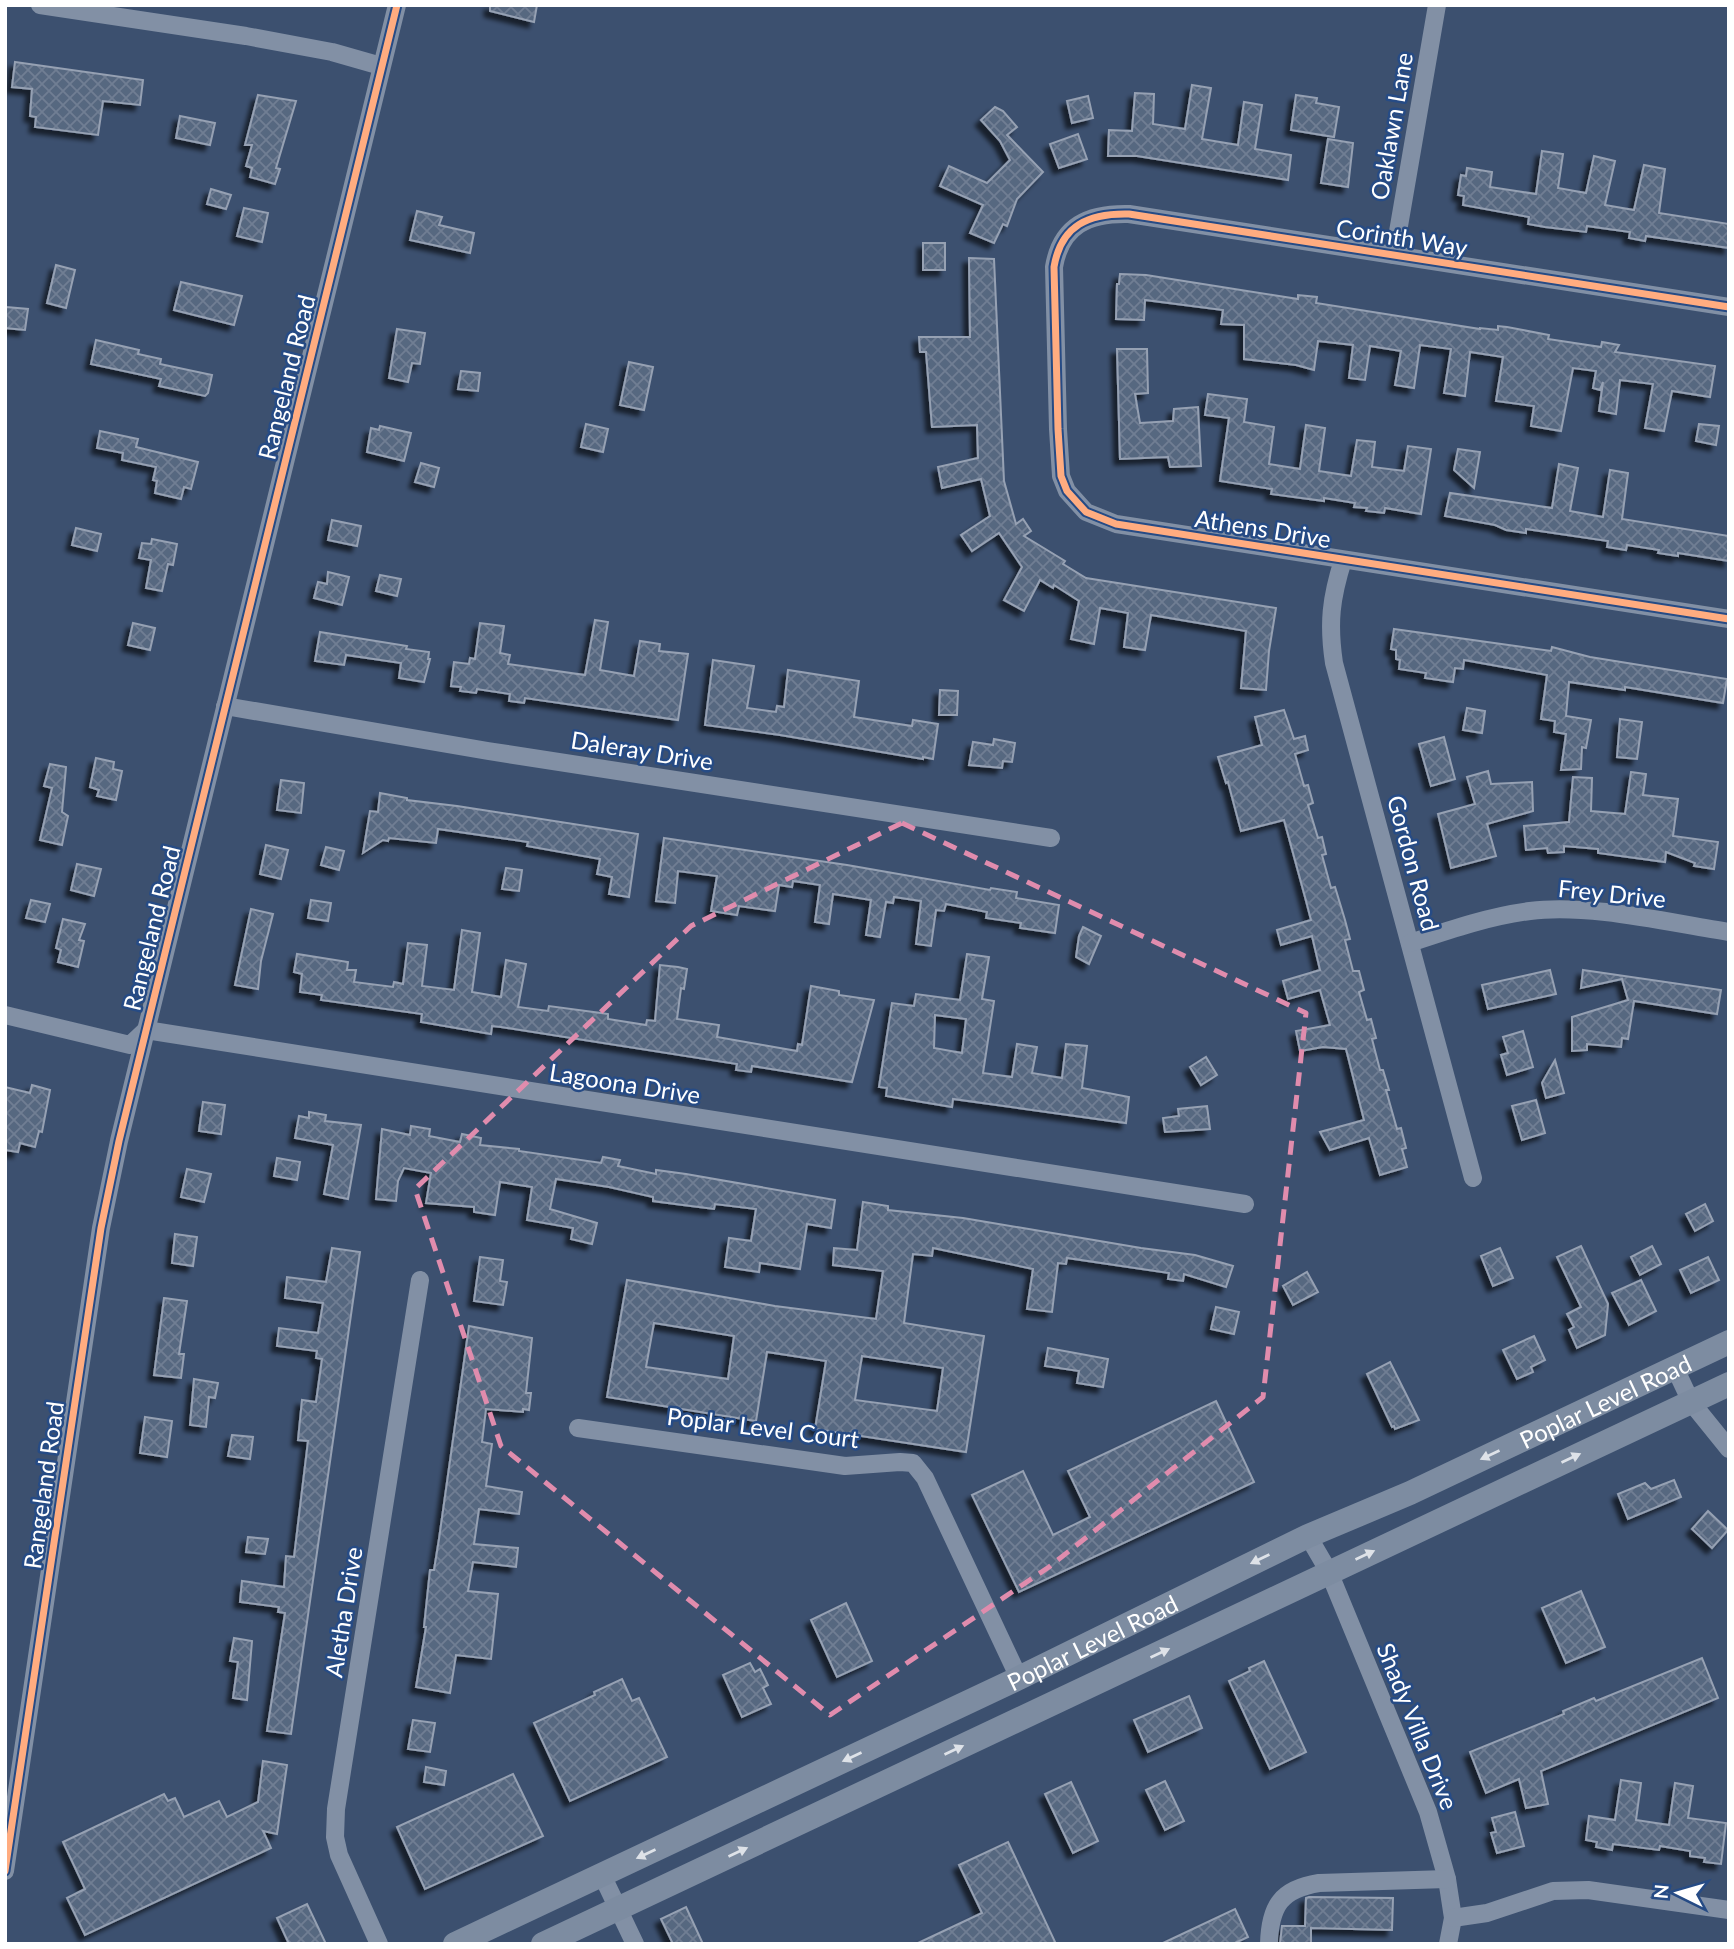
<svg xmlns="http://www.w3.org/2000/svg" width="1734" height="1949" font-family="Lato,sans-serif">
  <defs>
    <pattern id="building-cross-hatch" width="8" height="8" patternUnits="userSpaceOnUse" patternTransform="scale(1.75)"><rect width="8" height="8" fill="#576780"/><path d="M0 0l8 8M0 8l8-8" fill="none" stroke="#707e93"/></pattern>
    <filter id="shadow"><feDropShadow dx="-5.5" dy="5.5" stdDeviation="2" flood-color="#0009"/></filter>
  </defs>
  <rect width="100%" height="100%" fill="#3c506f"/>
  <g fill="url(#building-cross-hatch)" stroke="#96a1b3" stroke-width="2" fill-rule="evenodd" filter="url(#shadow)">
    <polygon points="490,5 537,5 534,22 490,11"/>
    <polygon points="15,62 143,80 140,105 103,101 98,135 35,127 36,117 30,116 32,89 12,87"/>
    <polygon points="1192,85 1211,88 1202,139 1238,145 1244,102 1262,105 1255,149 1291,155 1288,180 1137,156 1108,156 1109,130 1132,131 1135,93 1154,94 1153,124 1185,129"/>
    <polygon points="258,95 296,101 276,168 280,169 275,184 250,177 252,168 246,166 252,145 245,145"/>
    <polygon points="1296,95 1317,98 1316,103 1339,107 1334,137 1291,130"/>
    <polygon points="1088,96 1093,118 1072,123 1067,101"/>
    <polygon points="995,107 1003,111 1017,127 1007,135 1043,172 1017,199 1007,226 1003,224 994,243 970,233 983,205 940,186 949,166 987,183 1010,160 1000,141 981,120"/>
    <polygon points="180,116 215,123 210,145 176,138"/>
    <polygon points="1078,134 1087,159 1059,168 1050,144"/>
    <polygon points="1328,139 1353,143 1348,187 1321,183"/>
    <polygon points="1542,151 1563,154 1558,188 1586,193 1594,156 1615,161 1605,205 1634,210 1644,165 1665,169 1659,213 1729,224 1729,248 1646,236 1645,241 1629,238 1630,232 1601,228 1587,226 1586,232 1545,227 1528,224 1529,217 1463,205 1464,196 1458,195 1461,175 1466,176 1467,168 1492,172 1490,187 1536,194"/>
    <polygon points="211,189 231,195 226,209 207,204"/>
    <polygon points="244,208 268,213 262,242 237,236"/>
    <polygon points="417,211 442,217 439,225 474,233 470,253 410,240"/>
    <rect x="923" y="243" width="22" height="27"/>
    <polygon points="969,258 994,259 1004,481 1016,524 1023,519 1031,531 1024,536 1065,561 1063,564 1086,578 1276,608 1269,651 1266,690 1241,688 1246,631 1151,615 1145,650 1124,647 1128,613 1100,608 1094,644 1071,639 1079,601 1054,585 1053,588 1040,580 1024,611 1004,600 1022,567 999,533 972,551 961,535 990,516 981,479 942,488 938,467 978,458 977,425 932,427 926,352 920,352 919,337 970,337"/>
    <polygon points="56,265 75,270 66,308 47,303"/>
    <polygon points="1120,274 1146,275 1298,299 1298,295 1317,297 1316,303 1480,329 1480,328 1498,330 1498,326 1507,327 1549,335 1548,339 1601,347 1602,342 1619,345 1615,352 1715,366 1710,397 1672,391 1664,431 1645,428 1653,384 1620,380 1616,414 1599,411 1603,382 1600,390 1593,388 1596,371 1573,368 1561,431 1531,426 1534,406 1496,401 1503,357 1470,352 1465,396 1444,393 1451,349 1420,345 1414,388 1395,385 1401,351 1370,346 1365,380 1349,378 1353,345 1318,341 1314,370 1296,365 1244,359 1244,325 1221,324 1223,310 1145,300 1144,320 1116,319 1117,284 1119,284"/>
    <polygon points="181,282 242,296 234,325 174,310"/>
    <polygon points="6,307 28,309 25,330 5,328"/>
    <polygon points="397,329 425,333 420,364 412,363 408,382 389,378"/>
    <polygon points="96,340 139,350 138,354 161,359 160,364 212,375 208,393 205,396 159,386 161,379 91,364"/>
    <polygon points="1117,349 1147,349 1148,393 1135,394 1140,423 1173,421 1174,409 1198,407 1201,466 1170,467 1168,457 1120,459"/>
    <polygon points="629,362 653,367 644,410 620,405"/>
    <polygon points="461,371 480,373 478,391 458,389"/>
    <polygon points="1208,394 1247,399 1244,422 1274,427 1269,464 1300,469 1306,425 1325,428 1319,471 1351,476 1357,440 1375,442 1372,467 1404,471 1408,446 1431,449 1421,514 1385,508 1384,513 1366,511 1367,508 1354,507 1355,503 1324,498 1324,501 1271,494 1272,489 1220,481 1229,418 1205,415"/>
    <polygon points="586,424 608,429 603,452 581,447"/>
    <polygon points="1699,424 1719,426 1716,445 1696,441"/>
    <polygon points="380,426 411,433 404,461 367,452 371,428 379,430"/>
    <polygon points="100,431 138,439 136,447 198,462 191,489 184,487 181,499 155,493 157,481 153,480 156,467 122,460 123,453 97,448"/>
    <polygon points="1458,449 1480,452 1474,488 1454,470"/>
    <polygon points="421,463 439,468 434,487 415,482"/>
    <polygon points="1559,464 1578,468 1570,511 1603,517 1610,470 1628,473 1622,519 1729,536 1729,561 1678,553 1678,556 1658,553 1659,550 1627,545 1626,550 1607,547 1608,541 1526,529 1526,533 1506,530 1495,525 1445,516 1450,493 1552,508"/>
    <polygon points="332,520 361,526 357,546 328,540"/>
    <polygon points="76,528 101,534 97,551 72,545"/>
    <polygon points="152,539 177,544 173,565 168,564 162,591 146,588 151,560 139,558 142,543 151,544"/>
    <polygon points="328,572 349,577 342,605 314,598 318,582 327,584"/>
    <polygon points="380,575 401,579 397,596 376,591"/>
    <polygon points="595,620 608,622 600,670 634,676 640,641 660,644 659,651 688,654 678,720 525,698 524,703 517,702 509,701 510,694 477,689 476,693 460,691 461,687 451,686 454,662 469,664 470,658 475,659 480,623 504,626 500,653 510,655 508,664 585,675"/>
    <polygon points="133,623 155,628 150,650 128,645"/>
    <polygon points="1394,629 1551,651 1552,647 1590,657 1727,679 1723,703 1625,687 1625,690 1569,682 1566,716 1591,720 1586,748 1582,747 1581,769 1561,770 1566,734 1554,732 1555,721 1541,719 1547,675 1464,660 1463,669 1455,668 1453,682 1425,678 1426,673 1399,669 1400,660 1396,659 1396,650 1391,649"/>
    <polygon points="320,632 407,646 406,649 429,652 428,659 430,659 424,682 399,678 401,663 346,655 344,665 315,661"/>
    <polygon points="713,660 754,666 747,708 776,712 777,706 784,707 788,670 859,681 854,717 912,726 913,720 938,724 933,759 923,757 923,759 780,735 705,725"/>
    <polygon points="940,690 958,691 957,715 939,715"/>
    <polygon points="1467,708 1485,711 1482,733 1463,730"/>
    <polygon points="1284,710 1294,739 1305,736 1308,750 1295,754 1304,786 1308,785 1313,803 1308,805 1318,838 1322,837 1326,854 1322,855 1331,888 1335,887 1345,920 1350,939 1345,940 1353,971 1359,971 1364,990 1359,992 1367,1020 1371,1019 1376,1038 1372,1039 1380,1070 1383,1070 1389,1090 1386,1090 1397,1129 1401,1128 1406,1148 1402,1149 1407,1167 1380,1175 1369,1138 1330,1150 1320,1132 1364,1120 1346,1049 1323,1047 1300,1051 1296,1031 1330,1025 1320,990 1288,999 1283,981 1320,970 1312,936 1281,945 1277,930 1311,920 1305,897 1284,820 1241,831 1228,782 1226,783 1218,757 1262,745 1255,717"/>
    <polygon points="1620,719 1642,722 1637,759 1617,757"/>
    <polygon points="1444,737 1455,779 1431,786 1419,744"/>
    <polygon points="994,739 1015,743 1012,762 1003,761 1002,768 969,765 973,742 993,745"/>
    <polygon points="96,758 114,762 113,769 122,771 116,800 97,796 99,790 90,787"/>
    <polygon points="50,764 66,767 62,812 68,816 62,845 40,840 52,788 44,786"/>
    <polygon points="1488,771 1491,784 1532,782 1533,811 1487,824 1496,856 1451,868 1438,814 1475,804 1467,777"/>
    <polygon points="1631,772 1646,774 1643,795 1678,799 1673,836 1718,842 1714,869 1694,866 1695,863 1666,852 1665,862 1598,853 1598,849 1564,846 1564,852 1548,853 1547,848 1526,850 1524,826 1569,822 1573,777 1592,778 1591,811 1625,814"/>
    <polygon points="281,780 304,783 301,813 277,810"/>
    <polygon points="380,793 407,798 407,800 457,806 638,834 629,897 609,894 612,877 597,874 600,859 527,846 528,842 438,829 436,843 389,838 388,841 383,840 363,853 370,811 378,812"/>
    <polygon points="664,838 847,865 990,890 991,888 1017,892 1016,898 1059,905 1055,933 1020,928 1021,923 986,918 987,912 946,904 944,911 936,910 931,946 916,944 921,901 894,897 893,903 886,902 880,937 866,935 871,900 833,894 829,924 815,922 820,885 793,881 792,887 779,885 775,911 739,906 737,915 711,911 717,876 678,871 675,903 656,901"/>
    <polygon points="266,845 288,850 281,879 260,874"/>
    <polygon points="326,847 344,851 339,870 321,865"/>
    <polygon points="77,864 101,869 94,896 71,890"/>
    <polygon points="506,868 522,870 519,891 502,889"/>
    <polygon points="31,900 50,904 45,922 26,918"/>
    <polygon points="311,900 331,903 328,921 308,918"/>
    <polygon points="251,909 273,914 261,961 258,989 235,985"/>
    <polygon points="63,919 85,924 79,940 84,941 78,967 58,962 61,950 56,948"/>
    <polygon points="1083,927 1101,936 1089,964 1076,957 1079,936"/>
    <polygon points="462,930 480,933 472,992 501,997 506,960 526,964 518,1007 548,1011 549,1006 601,1013 608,1014 608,1019 646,1025 647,1020 655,1021 660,965 678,967 687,969 684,989 681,988 677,1019 719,1025 717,1037 797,1051 798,1044 802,1045 811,986 839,991 839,995 874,1000 852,1082 752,1066 751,1072 736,1070 737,1064 501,1027 492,1026 491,1034 421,1022 422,1014 321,1000 322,995 300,992 302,974 294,972 297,954 348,962 347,970 356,970 354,982 393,987 394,982 403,984 408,943 427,945 422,986 454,990"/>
    <path d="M967,954L989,957L982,999L994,1001L983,1073L1012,1077L1017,1044L1037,1047L1032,1073L1062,1078L1066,1044L1087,1046L1082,1088L1129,1097L1126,1123L953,1099L952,1107L886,1096L887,1088L879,1087L892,1003L914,1006L916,994L960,1000ZM935,1015L966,1019L962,1053L934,1048Z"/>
    <polygon points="1550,970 1556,994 1488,1009 1482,985"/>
    <polygon points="1583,970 1721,990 1717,1014 1634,1001 1628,1039 1622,1038 1621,1047 1587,1044 1587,1050 1572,1051 1572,1017 1628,1000 1622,979 1581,988"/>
    <polygon points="1523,1031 1533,1067 1507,1075 1501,1055 1508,1053 1503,1037"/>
    <polygon points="1206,1057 1217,1075 1201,1085 1190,1067"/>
    <polygon points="1555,1060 1564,1093 1546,1098 1542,1083"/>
    <polygon points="32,1085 50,1090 42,1132 39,1131 35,1147 20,1143 18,1152 5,1150 5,1087 30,1093"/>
    <polygon points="1536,1100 1545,1133 1522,1140 1512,1106"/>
    <polygon points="203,1102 225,1105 221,1134 199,1131"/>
    <polygon points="1207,1106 1210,1129 1165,1132 1163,1118 1179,1116 1178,1109"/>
    <polygon points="309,1112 326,1115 325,1121 361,1125 348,1199 324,1194 333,1145 295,1138 299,1116 309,1118"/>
    <polygon points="411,1126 430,1129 429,1136 460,1142 462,1134 481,1138 480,1145 519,1149 519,1151 601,1163 603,1157 620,1160 618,1166 656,1174 656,1170 686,1174 835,1200 831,1228 807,1224 800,1269 760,1263 759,1272 725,1267 729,1238 751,1241 756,1209 715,1204 714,1209 683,1205 653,1201 653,1197 609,1187 556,1179 550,1209 597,1223 592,1244 571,1239 573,1228 527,1220 532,1187 500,1182 495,1215 474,1212 474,1207 426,1203 431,1173 404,1168 398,1181 396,1201 376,1199 382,1129 410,1135"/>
    <polygon points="277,1158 300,1162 297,1180 274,1176"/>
    <polygon points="187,1169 211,1174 204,1202 181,1197"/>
    <path d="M863,1202L888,1206V1210L963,1218L1141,1248L1195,1255L1233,1266L1226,1287L1184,1274L1183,1281L1168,1279L1169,1273L1067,1258L1066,1264L1058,1263L1052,1312L1027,1309L1033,1269L933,1248L932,1256L913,1254L904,1323L984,1336L966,1452L815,1429L826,1361L767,1352L756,1421L607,1397L627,1280L775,1306L876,1319L883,1271L833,1265L834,1248L857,1250ZM654,1323L734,1336L728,1379L646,1367ZM862,1356L943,1368L937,1411L855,1400Z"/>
    <polygon points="1705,1204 1713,1221 1695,1231 1686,1214"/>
    <polygon points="175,1234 197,1237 193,1266 172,1263"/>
    <polygon points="1581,1246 1608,1304 1605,1335 1577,1348 1569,1330 1574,1327 1567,1314 1581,1307 1557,1257"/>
    <polygon points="1652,1246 1661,1264 1640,1275 1631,1257"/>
    <polygon points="332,1248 360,1252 291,1734 267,1731 285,1613 278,1612 279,1607 240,1602 242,1581 284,1587 286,1556 294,1557 308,1441 298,1440 302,1400 316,1402 322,1359 316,1358 317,1351 277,1346 279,1328 318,1333 323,1303 285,1298 287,1277 326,1282"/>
    <polygon points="1500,1248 1513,1278 1493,1286 1481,1256"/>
    <polygon points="480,1257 503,1260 500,1281 507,1282 503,1305 474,1301"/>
    <polygon points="1708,1257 1719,1280 1691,1293 1680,1270"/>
    <polygon points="1307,1272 1318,1292 1293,1305 1283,1286"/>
    <polygon points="1641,1280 1656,1311 1629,1325 1612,1293"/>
    <polygon points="164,1298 187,1301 179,1354 184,1354 181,1378 154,1375"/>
    <polygon points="1216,1307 1239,1312 1234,1334 1211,1329"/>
    <polygon points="469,1326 532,1338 526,1393 531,1393 529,1410 523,1409 523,1412 486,1409 482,1442 492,1444 486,1486 522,1492 519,1514 479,1509 474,1544 518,1548 516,1567 473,1562 468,1591 498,1594 491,1659 456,1655 450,1693 416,1687 426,1627 424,1627 430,1570 434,1570 439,1539"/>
    <polygon points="1534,1336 1545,1360 1531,1367 1533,1372 1517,1379 1503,1350"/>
    <polygon points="1048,1348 1108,1359 1103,1387 1077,1383 1079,1371 1045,1366"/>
    <polygon points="1390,1362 1419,1420 1395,1429 1394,1426 1392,1427 1367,1374"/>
    <polygon points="194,1379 218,1383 215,1398 209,1397 206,1427 190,1425"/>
    <polygon points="1216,1401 1254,1482 1019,1592 972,1495 1023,1471 1053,1535 1090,1517 1068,1471"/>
    <polygon points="145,1417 172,1421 167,1457 140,1453"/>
    <polygon points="232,1435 253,1437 250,1459 228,1456"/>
    <polygon points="1674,1480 1681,1497 1628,1519 1618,1494 1645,1483 1651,1489"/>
    <polygon points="1708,1511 1728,1530 1712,1548 1692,1529"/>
    <polygon points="248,1537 268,1539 265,1554 246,1552"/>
    <polygon points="1581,1591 1605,1647 1566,1663 1542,1608"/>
    <polygon points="846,1603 872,1661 837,1677 811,1620"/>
    <polygon points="234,1638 252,1641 247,1700 233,1698 238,1662 230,1661"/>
    <polygon points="1702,1658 1718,1698 1541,1771 1548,1804 1526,1808 1519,1779 1486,1793 1470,1752 1564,1714 1563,1711 1594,1698 1596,1701"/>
    <polygon points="1264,1661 1306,1752 1270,1769 1229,1681 1250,1671 1249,1668"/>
    <polygon points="750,1663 755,1672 760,1669 768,1685 763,1688 771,1704 742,1717 723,1675"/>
    <polygon points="622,1679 632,1701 639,1698 667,1757 570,1801 534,1723 595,1695 594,1692"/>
    <polygon points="1189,1696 1202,1728 1148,1752 1134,1720"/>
    <polygon points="413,1720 435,1723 430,1752 408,1749"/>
    <polygon points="263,1761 287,1765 277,1834 263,1831 271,1848 85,1935 67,1898 85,1889 63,1842 164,1794 168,1801 175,1798 184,1817 219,1801 227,1817 258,1802"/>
    <polygon points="426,1767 446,1771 444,1785 424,1782"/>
    <polygon points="513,1774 543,1836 425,1889 397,1827"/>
    <polygon points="1621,1780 1641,1783 1636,1820 1669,1825 1675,1783 1693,1786 1688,1818 1726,1823 1721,1864 1704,1862 1705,1858 1690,1856 1690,1851 1660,1846 1659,1850 1613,1844 1612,1850 1596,1847 1597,1842 1586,1840 1589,1816 1615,1820"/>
    <polygon points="1165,1781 1184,1821 1165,1830 1146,1790"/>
    <polygon points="1071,1782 1098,1841 1073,1853 1045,1794"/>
    <polygon points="1515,1812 1524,1846 1497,1853 1491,1833 1496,1832 1492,1818"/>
    <polygon points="1008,1842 1056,1944 916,1944 982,1913 959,1865"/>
    <polygon points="1309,1897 1393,1898 1392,1930 1311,1928 1311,1944 1280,1944 1282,1926 1305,1926 1306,1898"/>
    <polygon points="307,1904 326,1944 289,1944 277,1918"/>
    <polygon points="686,1907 703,1944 673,1944 661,1919"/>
    <polygon points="1235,1909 1248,1937 1233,1944 1161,1944"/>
  </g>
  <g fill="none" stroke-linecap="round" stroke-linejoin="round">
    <g stroke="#8290a5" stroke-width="18">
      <polyline points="40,5 246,36 332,52 381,66"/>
      <polyline points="1394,255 1437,5"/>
      <path d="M1729,307L1129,214C1089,213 1061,225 1054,267L1058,429L1061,476L1067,491L1086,512L1116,524L1729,619"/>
      <path d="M1343,560C1331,598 1328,623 1334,663L1473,1178"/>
      <polyline points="225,706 488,751 1051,838"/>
      <path d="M1410,943C1449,930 1490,916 1530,911C1588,903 1670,923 1729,932"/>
      <polyline points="5,1015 130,1045 146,1030 1245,1204"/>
      <polyline points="1675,1368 1691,1402 1729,1449"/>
      <polyline points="578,1428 845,1466 900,1462 913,1463 925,1478 1019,1678"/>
      <polyline points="1308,1536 1329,1572 1428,1812 1447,1879 1453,1918 1448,1944"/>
      <polyline points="5,1871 101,1228 119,1141 397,5"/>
      <polyline points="602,1875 635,1944"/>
      <polyline points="1453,1918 1487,1913 1553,1891 1588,1890 1729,1910"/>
      <polyline points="379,1944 339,1855 335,1837 336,1809 420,1280"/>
      <path d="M1269,1944C1270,1906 1281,1889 1319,1883L1447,1879"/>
    </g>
    <g stroke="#7d8ca1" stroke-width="24">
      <path id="s1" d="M455,1944L1019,1678L1308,1536L1410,1493L1729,1342"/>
      <polyline points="543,1944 1729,1384"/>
    </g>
    <g stroke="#264b85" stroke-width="11">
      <g id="cycleway">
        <path d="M1729,307L1129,214C1089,213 1061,225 1054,267L1058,429L1061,476L1067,491L1086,512L1116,524L1729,619"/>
        <polyline points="5,1871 101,1228 119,1141 397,5"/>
      </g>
    </g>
    <use href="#cycleway" stroke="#ffac80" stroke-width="7"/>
  </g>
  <defs><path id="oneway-solid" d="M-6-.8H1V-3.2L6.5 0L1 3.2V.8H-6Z" transform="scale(1.75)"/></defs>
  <g fill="#dee2e8">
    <use href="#oneway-solid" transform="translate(1490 1455) rotate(155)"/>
    <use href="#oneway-solid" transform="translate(1571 1458) rotate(-25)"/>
    <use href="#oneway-solid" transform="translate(1365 1555) rotate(-25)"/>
    <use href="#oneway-solid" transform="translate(1260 1559) rotate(154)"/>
    <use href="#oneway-solid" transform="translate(1160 1653) rotate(-25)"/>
    <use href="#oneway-solid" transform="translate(954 1750) rotate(-25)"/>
    <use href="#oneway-solid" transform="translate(852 1757) rotate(155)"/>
    <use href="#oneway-solid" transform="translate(738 1852) rotate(-25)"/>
    <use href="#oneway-solid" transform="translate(646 1854) rotate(155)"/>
  </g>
  <path fill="none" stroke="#e08cad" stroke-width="5" stroke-dasharray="14 9" stroke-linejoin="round" d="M902,823L1306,1013L1263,1397L1049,1567L830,1715L501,1446L415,1189L691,926Z"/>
  <g text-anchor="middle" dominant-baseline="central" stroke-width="5" stroke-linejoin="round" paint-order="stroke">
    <g font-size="24" fill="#fff" stroke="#264b85">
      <text transform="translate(1391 126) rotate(-80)">Oaklawn Lane</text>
      <text transform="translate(1402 237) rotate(9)">Corinth Way</text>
      <text transform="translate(286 377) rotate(-76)">Rangeland Road</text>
      <text transform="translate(1263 528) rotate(9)">Athens Drive</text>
      <text transform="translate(642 750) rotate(9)">Daleray Drive</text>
      <text transform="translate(1414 863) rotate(75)">Gordon Road</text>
      <text transform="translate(1612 893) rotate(6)">Frey Drive</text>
      <text transform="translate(151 928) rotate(-76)">Rangeland Road</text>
      <text transform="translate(625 1083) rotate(9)">Lagoona Drive</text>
      <text stroke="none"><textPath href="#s1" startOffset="1272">Poplar Level Road</textPath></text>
      <text transform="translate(763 1427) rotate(7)">Poplar Level Court</text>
      <text transform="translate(43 1485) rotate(-82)">Rangeland Road</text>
      <text transform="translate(343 1612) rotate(-81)">Aletha Drive</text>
      <text stroke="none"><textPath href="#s1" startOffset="705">Poplar Level Road</textPath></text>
      <text transform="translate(1418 1726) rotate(68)">Shady Villa Drive</text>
    </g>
  </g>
  <rect width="1734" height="1949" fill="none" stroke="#ffffff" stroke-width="14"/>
  <g transform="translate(1678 1893) rotate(275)" stroke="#264b85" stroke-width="5" paint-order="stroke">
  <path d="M0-5L12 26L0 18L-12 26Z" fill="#ffffff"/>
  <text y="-10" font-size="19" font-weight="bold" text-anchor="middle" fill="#ffffff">N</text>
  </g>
</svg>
